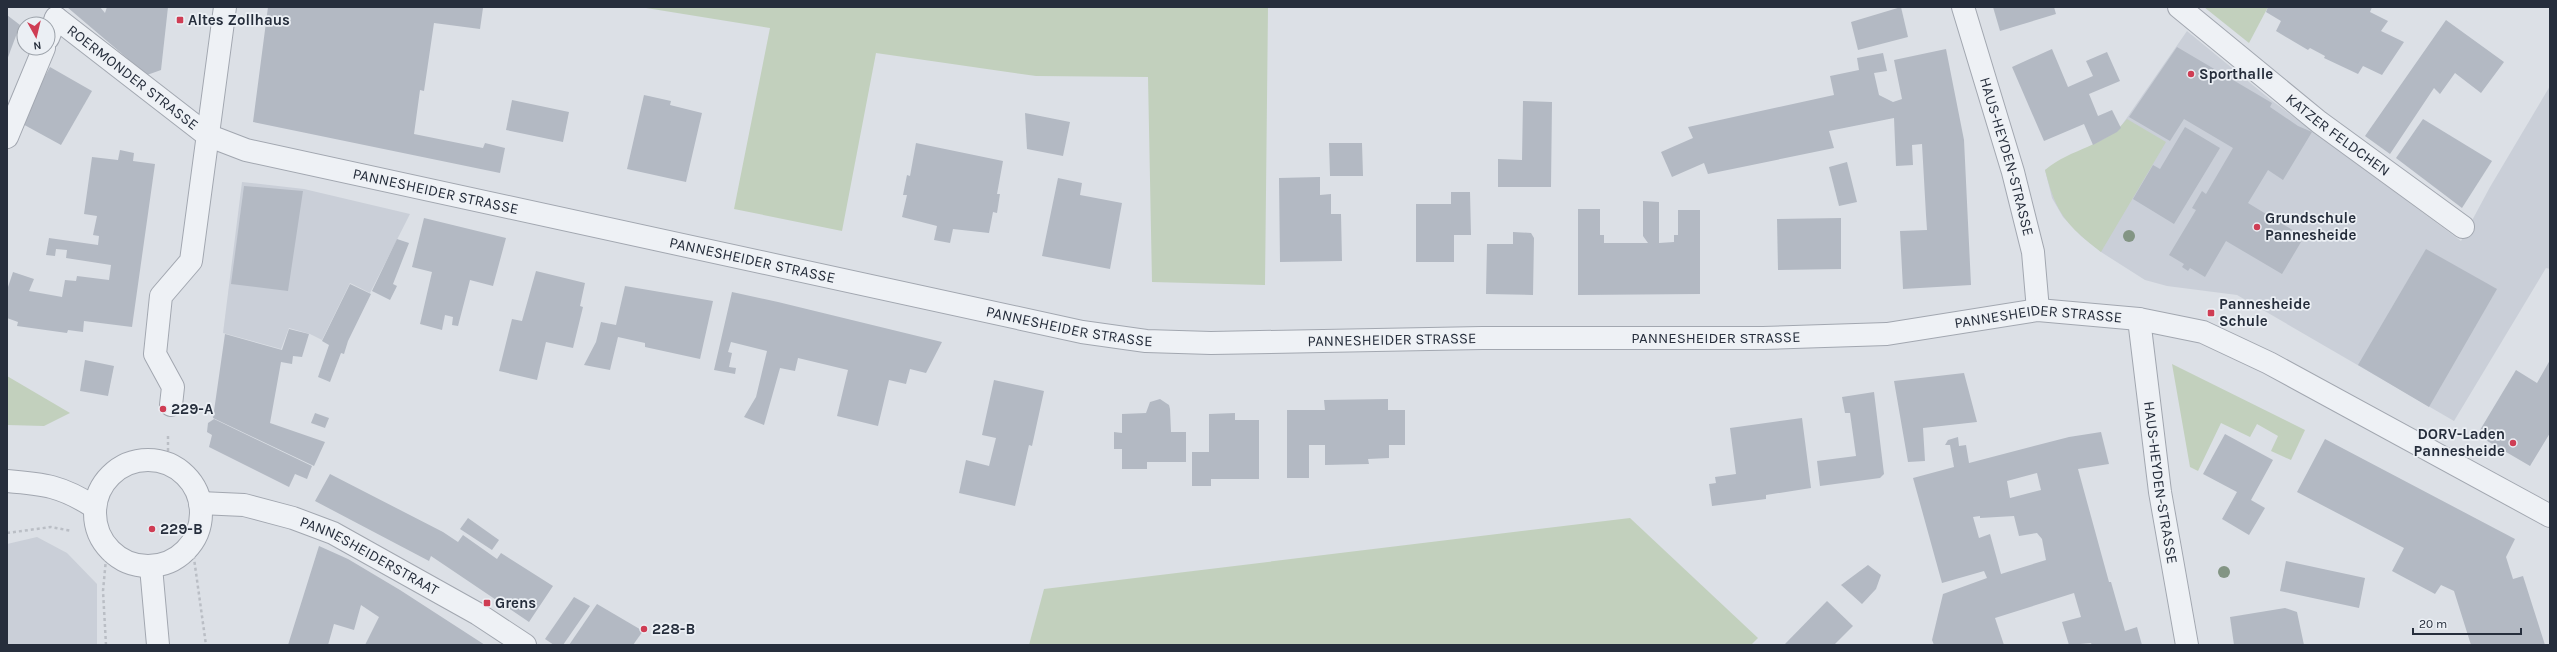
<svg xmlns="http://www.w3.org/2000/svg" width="2557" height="652" font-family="Karla,sans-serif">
  <rect width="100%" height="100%" fill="#dce0e6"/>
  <g fill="#cacfd8">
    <polygon points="2187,31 2271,100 2461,241 2490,187 2550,86 2550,269 2546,268 2454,421 2237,295 2167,286 2145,280 2101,252 2081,236 2063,217 2052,198 2045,170 2117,132"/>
    <polygon points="242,182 304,189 410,214 370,293 350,283 322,340 310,334 289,328 281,349 223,333"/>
    <polygon points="37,537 67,553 97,584 97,645 7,645 7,544"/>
  </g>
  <g fill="#c2d0bd">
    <polygon points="640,7 1268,7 1265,285 1152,282 1148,77 1036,76 876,53 842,231 734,209 770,28"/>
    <polygon points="2204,7 2268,7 2249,43"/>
    <path d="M2127,119L2166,142L2101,252C2066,225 2056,213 2045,170C2072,147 2105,148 2127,119Z"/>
    <polygon points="2172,364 2305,430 2291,460 2271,451 2278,436 2257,424 2250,437 2221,423 2198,471 2190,467"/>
    <polygon points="7,376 70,413 44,426 7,425"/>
    <polygon points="1630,518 1758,638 1751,645 1029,645 1044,589"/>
  </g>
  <g fill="#b3b9c3" fill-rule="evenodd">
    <polygon points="67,7 100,7 105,13 107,7 168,7 161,70 147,75"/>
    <polygon points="268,7 483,8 480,29 434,23 424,91 420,90 414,134 483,148 485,143 505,148 500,173 253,122"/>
    <polygon points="1901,7 1908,37 1858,50 1851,22"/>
    <polygon points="1993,7 2054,7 2056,14 2000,31"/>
    <polygon points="2268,7 2372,7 2370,12 2388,21 2381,31 2404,42 2382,75 2363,66 2358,74 2324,58 2325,56 2310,48 2308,50 2276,31 2281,21 2266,12"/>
    <polygon points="7,15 20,25 7,60"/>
    <polygon points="2446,20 2504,62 2481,93 2455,73 2440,94 2434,88 2390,154 2365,136"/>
    <polygon points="2177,47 2272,103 2270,107 2298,126 2312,132 2283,180 2268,170 2248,203 2304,237 2282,274 2226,241 2205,277 2190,268 2188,271 2182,267 2184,264 2169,255 2196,210 2192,208 2202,191 2206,194 2233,148 2184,119 2170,141 2129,117"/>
    <polygon points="1946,49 1964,140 1971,285 1903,289 1900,231 1927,230 1926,215 1922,144 1912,145 1913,165 1896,166 1894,118 1829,131 1834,148 1708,174 1704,163 1672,177 1661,152 1693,138 1688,127 1834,95 1830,76 1859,70 1857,58 1883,53 1887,71 1874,73 1879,95 1893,102 1902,99 1894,60"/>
    <polygon points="2052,49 2068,87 2093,76 2086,61 2107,52 2120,81 2089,94 2098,116 2112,110 2121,128 2117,132 2093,145 2084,124 2044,141 2012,67"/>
    <polygon points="50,67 92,91 61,145 19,122"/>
    <polygon points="644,95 671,101 670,105 702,113 686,182 627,169"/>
    <polygon points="512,100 569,112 563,142 506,130"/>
    <polygon points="1523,101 1552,102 1551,187 1498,187 1498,159 1522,160"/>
    <polygon points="1025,113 1070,122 1063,156 1027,149"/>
    <polygon points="2423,119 2492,161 2462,208 2396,158"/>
    <polygon points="2185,127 2220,148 2174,224 2133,199 2153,165 2160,169"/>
    <polygon points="916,143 1003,161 997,194 1000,194 997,213 993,212 989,233 953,229 950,243 934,240 937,226 902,217 907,195 903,195 907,175 910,176"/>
    <polygon points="1329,143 1362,143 1363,176 1330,176"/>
    <polygon points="120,150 134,153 133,161 155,164 132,327 84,321 83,332 68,330 67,333 17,326 18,322 7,318 7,290 13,272 34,279 29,291 62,297 65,280 76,281 77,276 109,280 111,265 66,258 67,250 56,249 55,256 46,255 49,238 98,245 99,236 93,235 97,216 84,214 92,157 118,160"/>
    <polygon points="1847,162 1857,202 1839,206 1829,167"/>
    <polygon points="1320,177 1320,195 1331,194 1331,214 1341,214 1342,261 1280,262 1279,178"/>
    <polygon points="1058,178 1082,183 1080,195 1122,203 1110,269 1042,256"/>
    <polygon points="244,186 303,191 288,291 231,284"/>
    <polygon points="1451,192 1470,192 1471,235 1454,235 1454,262 1416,262 1416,204 1451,204"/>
    <polygon points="1643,201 1659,202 1659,243 1674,242 1674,235 1678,235 1678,210 1700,210 1700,294 1578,295 1578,209 1600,209 1600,235 1604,235 1604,243 1648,243 1643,236"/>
    <polygon points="424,218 506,238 493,286 470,280 458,326 452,325 453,317 445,315 442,330 420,324 432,272 412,267"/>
    <polygon points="1841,218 1841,269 1778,270 1777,219"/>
    <polygon points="1513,232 1531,233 1534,238 1533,295 1486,294 1487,244 1513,244"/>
    <polygon points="397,239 409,243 393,284 397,286 390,300 372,291"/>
    <polygon points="2426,249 2497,289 2429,407 2358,365"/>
    <polygon points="536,271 585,283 580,306 583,307 573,348 546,342 537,380 499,371 512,319 522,321"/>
    <polygon points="350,284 371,294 348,341 344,354 341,353 330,382 318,377 329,345 322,341"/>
    <polygon points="625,286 713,301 700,359 645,347 645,343 618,337 610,370 584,365 596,342 601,322 616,325"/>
    <polygon points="732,292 778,302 942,342 926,373 910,369 906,384 889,380 878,426 837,416 848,370 798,358 795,371 780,368 764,425 744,417 756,397 767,351 731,342 728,352 732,353 729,367 736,368 735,374 714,370"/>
    <polygon points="289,329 309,334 302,357 293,356 292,364 281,362 270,423 325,442 314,466 213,418 225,334 282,350"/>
    <polygon points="85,360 114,366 108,396 80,391"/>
    <polygon points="2550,360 2550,433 2530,466 2477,435 2516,370 2537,383"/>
    <polygon points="1964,373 1977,422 1923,428 1925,461 1908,462 1894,381"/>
    <polygon points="994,380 1044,391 1032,446 1029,445 1015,506 959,493 966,460 989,466 996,438 982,435"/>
    <polygon points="1874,392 1884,474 1880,478 1820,486 1817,461 1856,456 1850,413 1845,413 1842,397"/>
    <polygon points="1160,399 1169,405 1170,409 1171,432 1186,432 1186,462 1147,462 1147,469 1122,469 1122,449 1114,449 1114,432 1122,433 1122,414 1146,413 1150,402"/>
    <polygon points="1388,399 1388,410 1405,410 1405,445 1389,445 1389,458 1368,459 1369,464 1325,465 1325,445 1309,445 1309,478 1287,478 1287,410 1325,410 1324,400"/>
    <polygon points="315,413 329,418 325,428 311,423"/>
    <polygon points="1235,413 1235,420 1259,420 1259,479 1211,479 1211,486 1192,486 1192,452 1209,452 1209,414"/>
    <polygon points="1802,418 1811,488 1766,495 1766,499 1712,506 1709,484 1716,483 1715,477 1736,474 1730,428"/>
    <polygon points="214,419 312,466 307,479 295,474 289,487 209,447 212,435 207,432 208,423"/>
    <path d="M2101,432L2109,464L2078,469L2109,582H2111L2125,631L2137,627L2142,645H2092L2091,643L2069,645L2062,622L2081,617L2074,593L1995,618L2004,645H1934L1932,640L1943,594L1987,578L1984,571L1942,583L1913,478L1954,467L1950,445H1945L1948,440L1958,437L1959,446L1966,445L1969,463L2069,437ZM2037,473L2041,490L2010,498L2007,481ZM1980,516V518L2014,516L2019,536L2037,533L2042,539L2046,560L2001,574L1990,534L1979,538L1973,517Z"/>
    <polygon points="2225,434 2273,460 2251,500 2265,508 2249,535 2222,519 2237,492 2203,474"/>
    <polygon points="2325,439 2515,539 2506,557 2513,579 2523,576 2545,645 2471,645 2454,591 2441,585 2435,594 2392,571 2404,548 2297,492"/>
    <polygon points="330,474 443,532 458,542 463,535 497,559 501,553 553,586 529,622 431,556 429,561 315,501"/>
    <polygon points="468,518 499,540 492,550 460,529"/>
    <polygon points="319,546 348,559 400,590 485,645 365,645 379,617 361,605 354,630 334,624 328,645 288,645"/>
    <polygon points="2286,561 2365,578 2359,608 2280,591"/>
    <polygon points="1868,565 1881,575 1876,589 1862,604 1841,585"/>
    <polygon points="574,597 590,606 563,645 554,645 545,639"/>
    <polygon points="1827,601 1853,626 1834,645 1784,645"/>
    <polygon points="597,604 643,631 633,645 569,645"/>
    <polygon points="2285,608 2297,612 2304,645 2234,645 2230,617"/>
  </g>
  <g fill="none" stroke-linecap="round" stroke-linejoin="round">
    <g stroke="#a2a7b0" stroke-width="24">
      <g id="service">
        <polyline points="48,38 56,18"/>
        <polyline points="7,137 44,48"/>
      </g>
    </g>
    <g stroke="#a2a7b0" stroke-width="24">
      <g id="minor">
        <path id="s1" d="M1963,7L2013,172L2033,252L2038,310"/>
        <path id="s2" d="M2179,7L2319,122L2463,227"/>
        <path id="s3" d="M56,18L207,135L246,150L1082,332L1146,341L1211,343L1482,338H1763L1887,334L2038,310L2139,319L2203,332L2269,363L2550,516"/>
        <path id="s4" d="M2139,319L2160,492L2187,645"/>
        <polyline points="171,405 173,387 155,354 161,296 191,261 225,7"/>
      </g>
    </g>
    <g stroke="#a2a7b0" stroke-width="24">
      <g id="tertiary">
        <circle cx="148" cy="513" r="53"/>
        <path d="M7,481C44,484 62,486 94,507"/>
        <path id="s5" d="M200,503L244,505L293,518L333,533L478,614L525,645"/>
        <polyline points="151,567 158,645"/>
      </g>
    </g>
    <g stroke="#babec5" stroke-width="2.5" stroke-dasharray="3 3" stroke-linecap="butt">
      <polyline points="168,463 168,435"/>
      <polyline points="7,533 51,527 72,531"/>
      <polyline points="192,544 206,645"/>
      <polyline points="106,645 103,591 107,548"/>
    </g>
    <use href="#service" stroke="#eef1f5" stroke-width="22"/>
    <use href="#minor" stroke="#eef1f5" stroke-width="22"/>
    <use href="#tertiary" stroke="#eef1f5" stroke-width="22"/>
  </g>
  <g fill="#839584">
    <circle cx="2129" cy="236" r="6"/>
    <circle cx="2224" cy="572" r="6"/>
  </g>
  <g fill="#cf3d54" stroke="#ebeff4" stroke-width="1.5">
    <rect x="176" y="16" width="8" height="8" rx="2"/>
    <circle cx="2191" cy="74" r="4"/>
    <circle cx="2257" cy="227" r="4"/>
    <rect x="2207" y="309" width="8" height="8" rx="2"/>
    <circle cx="163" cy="409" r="4"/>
    <circle cx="2513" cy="443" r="4"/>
    <circle cx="152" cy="529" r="4"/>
    <rect x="483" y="599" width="8" height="8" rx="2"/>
    <circle cx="644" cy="629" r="4"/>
  </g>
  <g text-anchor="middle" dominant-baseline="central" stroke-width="3.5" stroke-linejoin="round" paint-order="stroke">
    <g font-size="15" font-weight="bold" fill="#262e3c" stroke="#ebeff4" text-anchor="start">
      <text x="188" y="20">Altes Zollhaus</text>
      <text x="2199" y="74">Sporthalle</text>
      <text x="2265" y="218">Grundschule<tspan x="2265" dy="17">Pannesheide</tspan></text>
      <text x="2219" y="304">Pannesheide<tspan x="2219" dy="17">Schule</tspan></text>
      <text x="171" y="409">229-A</text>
      <text x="2505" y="434" text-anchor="end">DORV-Laden<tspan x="2505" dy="17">Pannesheide</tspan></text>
      <text x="160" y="529">229-B</text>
      <text x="495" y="603">Grens</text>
      <text x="652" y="629">228-B</text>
    </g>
    <g font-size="15" fill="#262e3c" stroke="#ebeff4">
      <text stroke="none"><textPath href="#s3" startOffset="97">ROERMONDER STRASSE</textPath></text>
      <text stroke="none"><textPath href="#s2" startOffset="204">KATZER FELDCHEN</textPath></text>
      <text stroke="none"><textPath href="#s1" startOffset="156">HAUS-HEYDEN-STRASSE</textPath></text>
      <text stroke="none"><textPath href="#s3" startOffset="427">PANNESHEIDER STRASSE</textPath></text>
      <text stroke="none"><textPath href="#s3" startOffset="751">PANNESHEIDER STRASSE</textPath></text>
      <text stroke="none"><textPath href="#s3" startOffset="2047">PANNESHEIDER STRASSE</textPath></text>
      <text stroke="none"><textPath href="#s3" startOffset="1075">PANNESHEIDER STRASSE</textPath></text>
      <text stroke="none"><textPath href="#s3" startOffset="1723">PANNESHEIDER STRASSE</textPath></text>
      <text stroke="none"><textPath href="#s3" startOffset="1399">PANNESHEIDER STRASSE</textPath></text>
      <text stroke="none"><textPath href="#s4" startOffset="165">HAUS-HEYDEN-STRASSE</textPath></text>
      <text stroke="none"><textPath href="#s5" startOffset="180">PANNESHEIDERSTRAAT</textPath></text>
    </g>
  </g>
  <rect width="2557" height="652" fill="none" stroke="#262e3c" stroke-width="16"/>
  <g transform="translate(36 36) rotate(172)"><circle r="19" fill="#ebeff4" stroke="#9ca2aa"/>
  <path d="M0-3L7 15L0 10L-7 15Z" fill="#cf3d54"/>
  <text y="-6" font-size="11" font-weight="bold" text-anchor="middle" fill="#262e3c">N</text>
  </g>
  <path d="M2413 628v6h108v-6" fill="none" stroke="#262e3c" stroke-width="2"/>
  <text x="2419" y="628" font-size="12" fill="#262e3c" stroke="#ebeff4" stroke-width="3" paint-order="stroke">20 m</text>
</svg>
